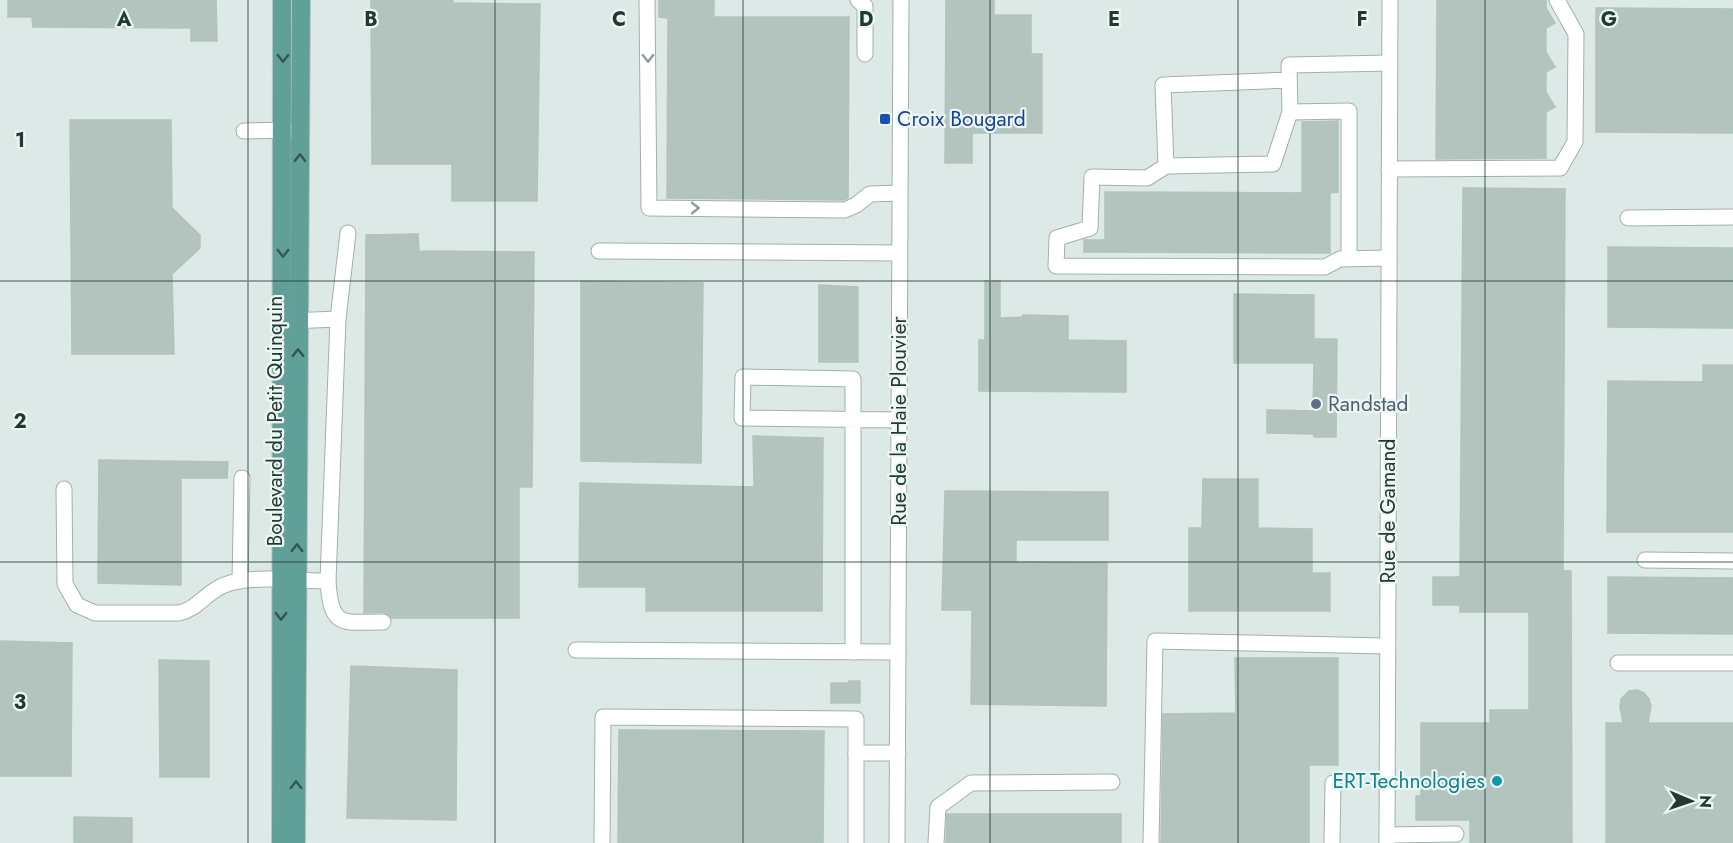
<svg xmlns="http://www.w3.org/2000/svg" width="1733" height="843" font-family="Jost,sans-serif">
  <rect width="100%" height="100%" fill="#dde9e6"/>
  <g fill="#b3c4bf" stroke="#b0c3bd" stroke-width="1.5">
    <polygon points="8,0 216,0 217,41 191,41 191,28 33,27 32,17 8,17"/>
    <polygon points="371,0 453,0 453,3 540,4 537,201 452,201 452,164 372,164"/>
    <polygon points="659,0 714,0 714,17 849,17 848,198 843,200 667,198 668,18 659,17"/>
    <polygon points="946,0 994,0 994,15 1031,15 1031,54 1042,54 1042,133 972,133 972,163 945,163"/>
    <polygon points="1437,0 1546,0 1546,8 1555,23 1546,28 1546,52 1555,67 1546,72 1546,92 1555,107 1546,112 1546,158 1436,159"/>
    <polygon points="1596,8 1733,9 1733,133 1596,132"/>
    <polygon points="70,120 171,120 172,208 200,235 200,248 172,274 174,354 72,354"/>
    <polygon points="1338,121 1338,192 1330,193 1330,253 1084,252 1084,240 1105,240 1105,192 1302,193 1302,122"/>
    <polygon points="1463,188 1565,189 1563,571 1571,571 1572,843 1470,843 1470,820 1416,820 1416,796 1421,796 1421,723 1490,723 1490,710 1529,710 1529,612 1460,612 1460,605 1433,605 1433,577 1460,577"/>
    <polygon points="418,234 419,251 534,252 532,487 519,487 519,618 392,618 383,612 364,613 366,235"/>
    <polygon points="1608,247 1733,248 1733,328 1608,327"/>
    <polygon points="581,281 703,283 701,463 581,461"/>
    <polygon points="985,281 1000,281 1000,318 1022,317 1023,315 1068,316 1068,340 1126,341 1126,392 979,391 979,340 985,340"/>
    <polygon points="819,285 858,287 858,362 819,362"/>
    <polygon points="1234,294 1314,295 1314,339 1337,339 1336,437 1314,437 1313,434 1267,433 1267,410 1313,411 1314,363 1234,363"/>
    <polygon points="1703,365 1733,365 1733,532 1607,532 1608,381 1703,382"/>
    <polygon points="753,436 823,438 822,611 646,611 646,587 579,587 580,483 754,487"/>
    <polygon points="99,460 228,462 227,478 181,478 181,585 98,583"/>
    <polygon points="1203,479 1258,479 1258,528 1312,529 1312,573 1330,573 1330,611 1189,611 1189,528 1202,528"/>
    <polygon points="945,491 1108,492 1108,540 1016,540 1016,562 1107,563 1106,706 971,704 972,610 942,610"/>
    <polygon points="1608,577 1733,578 1733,634 1608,633"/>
    <polygon points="0,641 72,643 71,776 0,776"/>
    <polygon points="1235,658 1338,658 1338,765 1309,765 1309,843 1161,843 1163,714 1236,713"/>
    <polygon points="159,660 209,661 209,777 160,777"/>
    <polygon points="351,666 457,670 456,820 347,818"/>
    <polygon points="849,681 860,681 860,703 831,703 831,683 849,683"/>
    <polygon points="1637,690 1644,693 1649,699 1651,706 1648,723 1733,723 1733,843 1606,843 1606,723 1623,723 1620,707 1621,699 1629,691"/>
    <polygon points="619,730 824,731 823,843 618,843"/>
    <polygon points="947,814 1121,814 1121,843 946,843"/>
    <polygon points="74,817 132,818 132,843 74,843"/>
  </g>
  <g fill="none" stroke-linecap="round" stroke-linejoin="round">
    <g stroke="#a0b1ad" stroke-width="17">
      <g id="minor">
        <polyline points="647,0 649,208 845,210 856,205 870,194 899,193"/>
        <polyline points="858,0 865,6 865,54"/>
        <polyline points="1289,80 1163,85 1166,166 1273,164 1290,112 1289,65 1389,63"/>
        <polyline points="1290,112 1349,111 1349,258"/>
        <polyline points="244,131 300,130"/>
        <polyline points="1166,166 1147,178 1092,177 1090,228 1057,238 1056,266 1325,267 1340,259 1389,258"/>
        <polyline points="1389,169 1560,168 1575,142 1576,34 1557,0"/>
        <polyline points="1628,218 1733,217"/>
        <path d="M348,233L338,319L328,581C331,629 342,622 383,622"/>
        <polyline points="599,251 899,253"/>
        <polyline points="290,321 338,319"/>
        <path d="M64,489L65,584L77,605L95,613H179C197,609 205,594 222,586C246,574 300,581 328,581"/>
        <polyline points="1645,560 1733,561"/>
        <polyline points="240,581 242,478"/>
        <polyline points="576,650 898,652"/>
        <polyline points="853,652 853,379 743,377 742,418 899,420"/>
        <polyline points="1618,663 1733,663"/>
        <polyline points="856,753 898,753"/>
        <polyline points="1387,835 1456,834"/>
        <polyline points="602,843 603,717 856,719 856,843"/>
        <polyline points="897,843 901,0"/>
        <polyline points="936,843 938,807 971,783 1112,782"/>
        <polyline points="1151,843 1155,641 1387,646"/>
        <polyline points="1332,843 1333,783"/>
        <polyline points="1387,843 1390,0"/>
      </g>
    </g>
    <g stroke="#bcc4c2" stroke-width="20">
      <g id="major">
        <polyline points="281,843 282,0"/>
        <polyline points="296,843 301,0"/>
      </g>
    </g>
    <use href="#minor" stroke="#fff" stroke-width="15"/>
    <use href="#major" stroke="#61a098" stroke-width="18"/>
  </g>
  <defs><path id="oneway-chevron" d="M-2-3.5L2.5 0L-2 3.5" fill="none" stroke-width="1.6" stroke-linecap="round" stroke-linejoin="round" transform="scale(1.5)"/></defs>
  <g stroke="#335853">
    <use href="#oneway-chevron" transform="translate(283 58) rotate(90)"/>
    <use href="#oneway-chevron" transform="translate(300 158) rotate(-89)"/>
    <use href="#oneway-chevron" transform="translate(283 253) rotate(90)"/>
    <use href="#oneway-chevron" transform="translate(298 353) rotate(-90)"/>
    <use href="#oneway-chevron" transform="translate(297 548) rotate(-90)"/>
    <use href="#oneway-chevron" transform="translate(281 616) rotate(90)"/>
    <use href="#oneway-chevron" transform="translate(296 785) rotate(-90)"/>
  </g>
  <g stroke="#8f9c9a">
    <use href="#oneway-chevron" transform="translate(648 58) rotate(89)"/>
    <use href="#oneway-chevron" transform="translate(695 208)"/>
  </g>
  <path fill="none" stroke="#1f3935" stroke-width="1.5" stroke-opacity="0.55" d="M248,0V843M495,0V843M743,0V843M990,0V843M1238,0V843M1485,0V843M0,281H1733M0,562H1733"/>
  <rect fill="#1a4fb4" stroke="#edf6f3" stroke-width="2" x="879" y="113" width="12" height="12" rx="3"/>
  <circle fill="#5c6f8a" stroke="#edf6f3" stroke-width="2" cx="1316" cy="404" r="6"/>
  <circle fill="#0f9aa8" stroke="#edf6f3" stroke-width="2" cx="1497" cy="781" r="6"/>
  <g text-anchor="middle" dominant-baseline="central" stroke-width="4.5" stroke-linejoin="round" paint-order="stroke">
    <g font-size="21" fill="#164399" stroke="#edf6f3" text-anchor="start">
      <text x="897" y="119">Croix Bougard</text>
    </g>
    <g font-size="21" fill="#4e5e75" stroke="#edf6f3" text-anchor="start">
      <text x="1328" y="404">Randstad</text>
    </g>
    <g font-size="21" fill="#1f3935" stroke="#edf6f3">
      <text transform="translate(275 421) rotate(-90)">Boulevard du Petit Quinquin</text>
      <text transform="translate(899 421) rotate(-90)">Rue de la Haie Plouvier</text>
      <text transform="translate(1388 511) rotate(-90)">Rue de Gamand</text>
    </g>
    <g font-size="21" fill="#0d838f" stroke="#edf6f3" text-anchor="end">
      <text x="1485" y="781">ERT-Technologies</text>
    </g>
  </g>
  <g font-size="20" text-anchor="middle" font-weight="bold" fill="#1f3935" stroke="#edf6f3" stroke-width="4.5" stroke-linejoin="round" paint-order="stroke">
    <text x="124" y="26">A</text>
    <text x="371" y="26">B</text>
    <text x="619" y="26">C</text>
    <text x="866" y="26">D</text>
    <text x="1114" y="26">E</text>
    <text x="1362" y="26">F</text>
    <text x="1609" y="26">G</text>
    <text x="20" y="147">1</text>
    <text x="20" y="428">2</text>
    <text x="20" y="709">3</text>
  </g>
  <g transform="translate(1691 801) rotate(92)" stroke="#edf6f3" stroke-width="4.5" paint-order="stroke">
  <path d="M0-4.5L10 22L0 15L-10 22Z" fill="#1f3935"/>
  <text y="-9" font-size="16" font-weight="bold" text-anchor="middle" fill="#1f3935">N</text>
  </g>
</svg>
